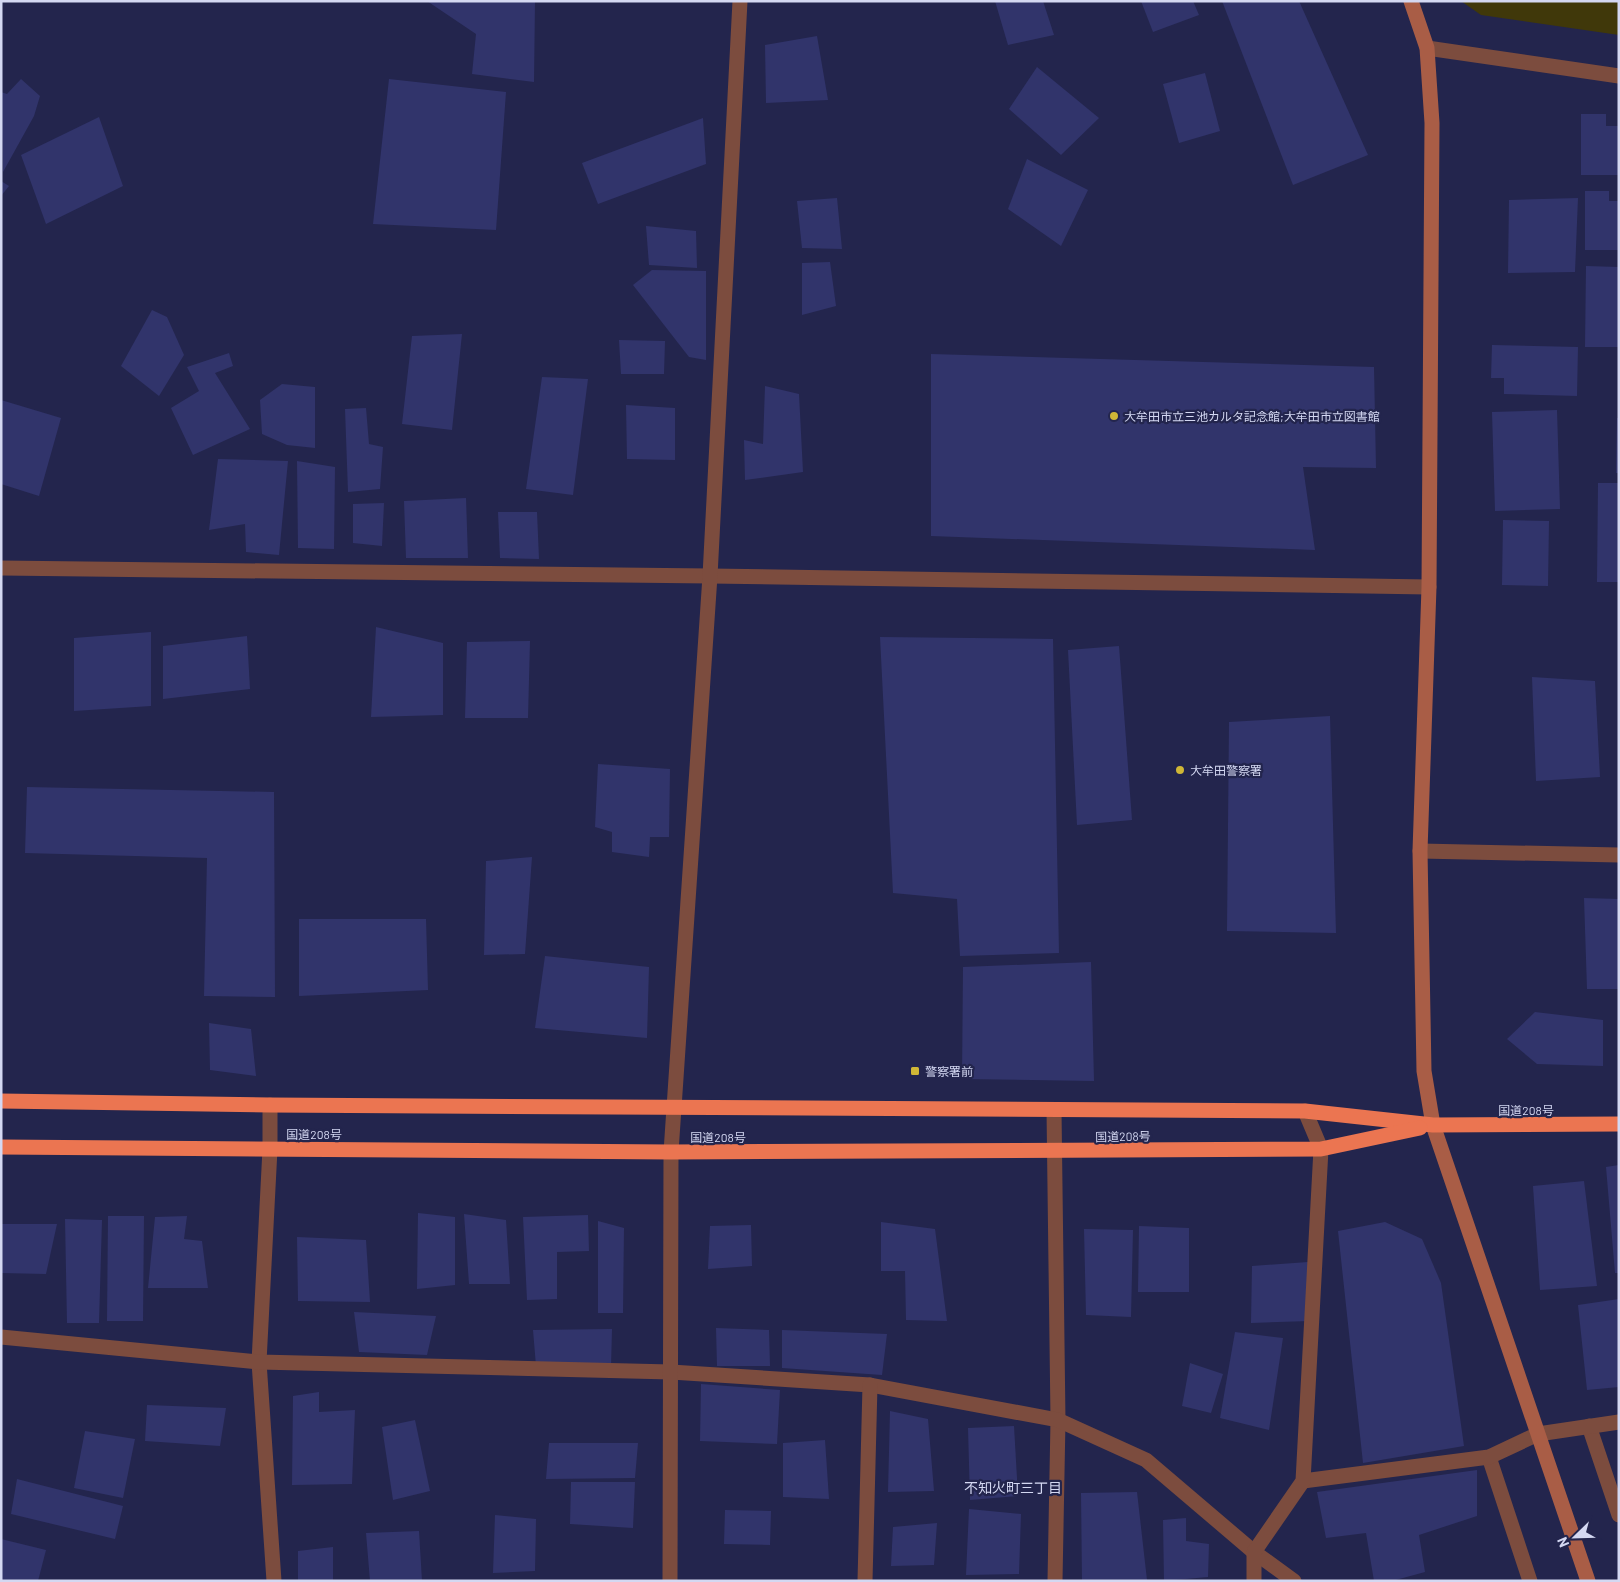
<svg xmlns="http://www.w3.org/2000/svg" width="1620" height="1582" font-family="Barlow,'Noto Sans JP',sans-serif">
  <rect width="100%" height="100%" fill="#23254d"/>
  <polygon fill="#40380a" points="1461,1 1619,1 1619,35 1481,15"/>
  <g fill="#31346b">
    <polygon points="427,1 535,1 534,82 472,74 476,34"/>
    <polygon points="995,1 1043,1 1054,35 1008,45"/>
    <polygon points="1141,1 1193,1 1199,15 1153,32"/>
    <polygon points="1222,1 1299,1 1368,155 1293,185"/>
    <polygon points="817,36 828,100 766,103 765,45"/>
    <polygon points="1037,67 1099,118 1061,155 1009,109"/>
    <polygon points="1205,73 1220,131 1179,143 1163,84"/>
    <polygon points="21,79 40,96 34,116 3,172 1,92 7,94"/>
    <polygon points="389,79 506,92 496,230 373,224"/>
    <polygon points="1581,114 1606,114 1606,126 1619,126 1619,175 1581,175"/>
    <polygon points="99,117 123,186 46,224 21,155"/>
    <polygon points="703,118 706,164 598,204 582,163"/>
    <polygon points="1027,159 1088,190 1061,246 1008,209"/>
    <polygon points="1,181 9,186 1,196"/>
    <polygon points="1585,191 1609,191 1609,201 1619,201 1619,250 1585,250"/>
    <polygon points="837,198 842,249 802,248 797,201"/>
    <polygon points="1578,198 1575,272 1508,273 1509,200"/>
    <polygon points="646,226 696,231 697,268 649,265"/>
    <polygon points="830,262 836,306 802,315 802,263"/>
    <polygon points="1586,266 1619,267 1619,347 1585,347"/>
    <polygon points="652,270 706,271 706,360 689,357 633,285"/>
    <polygon points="152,310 167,317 184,355 159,396 121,366"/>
    <polygon points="462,334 452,430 402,424 412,336"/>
    <polygon points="619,340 665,341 664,374 621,374"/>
    <polygon points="1492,345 1578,347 1577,396 1504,394 1504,378 1491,378"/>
    <polygon points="229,353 233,366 215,373 250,429 193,455 171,408 199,391 187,367"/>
    <polygon points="931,354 1374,367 1376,468 1303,467 1315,550 931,536"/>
    <polygon points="542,377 588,379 573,495 526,489"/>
    <polygon points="282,384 315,387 315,448 287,445 262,434 260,400"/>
    <polygon points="765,386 799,394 803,472 745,480 744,440 763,444"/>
    <polygon points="1,400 61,418 39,496 1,484"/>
    <polygon points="626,405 675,408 675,460 627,459"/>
    <polygon points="366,408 369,444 383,447 380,489 348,492 345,409"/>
    <polygon points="1557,410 1560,509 1495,511 1492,412"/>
    <polygon points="1617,418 1619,418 1619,473 1616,473"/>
    <polygon points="218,459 288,461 279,555 246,552 245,524 209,530"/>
    <polygon points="297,461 335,467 334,549 298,548"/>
    <polygon points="1598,483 1619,483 1619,582 1597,582"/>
    <polygon points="466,498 468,558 406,558 404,501"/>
    <polygon points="384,503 382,546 353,543 353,504"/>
    <polygon points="498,512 537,512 539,559 500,558"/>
    <polygon points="1503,520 1549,521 1548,586 1502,585"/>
    <polygon points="376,627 443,643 443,715 371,717"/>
    <polygon points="151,632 151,706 74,711 74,638"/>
    <polygon points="247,636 250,689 163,699 163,646"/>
    <polygon points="880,637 1053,639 1059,953 960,956 957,899 893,893"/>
    <polygon points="530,641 528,718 465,718 467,642"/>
    <polygon points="1119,646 1132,820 1077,825 1068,650"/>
    <polygon points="1532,677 1595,681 1600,777 1536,781"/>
    <polygon points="1330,716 1336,933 1227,931 1229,722"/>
    <polygon points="598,764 670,769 669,837 650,837 649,857 612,852 612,832 595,827"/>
    <polygon points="27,787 274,792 275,997 204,996 207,858 25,853"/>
    <polygon points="532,857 525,954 484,955 486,861"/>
    <polygon points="1584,898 1619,899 1619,989 1587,989"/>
    <polygon points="299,919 426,919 428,990 299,996"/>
    <polygon points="545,956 649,967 647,1038 535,1028"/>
    <polygon points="1091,962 1094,1081 962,1079 963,967"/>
    <polygon points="1535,1012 1603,1020 1603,1066 1537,1064 1507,1039"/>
    <polygon points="209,1023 251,1029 256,1076 210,1070"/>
    <polygon points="1619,1165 1619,1273 1615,1273 1606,1167"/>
    <polygon points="1584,1181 1597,1286 1540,1290 1533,1186"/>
    <polygon points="418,1213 455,1217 455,1285 417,1289"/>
    <polygon points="464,1214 506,1220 510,1284 469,1284"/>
    <polygon points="588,1215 589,1251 557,1252 557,1299 527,1300 523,1217"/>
    <polygon points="108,1216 144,1216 143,1321 107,1321"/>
    <polygon points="187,1216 184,1239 202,1241 208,1288 148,1288 155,1217"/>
    <polygon points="65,1219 102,1220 99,1323 67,1323"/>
    <polygon points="598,1221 624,1228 623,1313 598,1313"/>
    <polygon points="881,1222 935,1229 947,1321 906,1320 905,1271 881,1271"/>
    <polygon points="1385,1222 1422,1239 1441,1283 1464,1446 1363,1463 1338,1231"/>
    <polygon points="1,1224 57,1224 46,1274 1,1273"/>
    <polygon points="751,1225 752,1266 708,1269 710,1226"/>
    <polygon points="1139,1226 1189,1228 1189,1292 1138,1292"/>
    <polygon points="1084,1229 1133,1230 1131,1317 1086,1315"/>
    <polygon points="297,1237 366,1240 370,1302 298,1301"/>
    <polygon points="1308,1262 1310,1321 1251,1323 1252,1266"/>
    <polygon points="1619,1299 1619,1387 1587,1390 1578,1305"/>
    <polygon points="354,1312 436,1316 427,1355 359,1352"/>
    <polygon points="716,1328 769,1330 770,1366 717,1366"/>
    <polygon points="612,1329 611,1367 536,1366 533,1330"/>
    <polygon points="782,1330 887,1334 882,1375 782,1368"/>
    <polygon points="1235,1332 1283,1338 1269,1430 1220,1418"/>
    <polygon points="1190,1363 1223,1374 1211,1413 1182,1406"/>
    <polygon points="701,1384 780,1390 777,1444 700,1441"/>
    <polygon points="319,1392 319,1412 355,1410 352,1484 292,1485 293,1396"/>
    <polygon points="147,1405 226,1408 220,1446 145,1441"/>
    <polygon points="890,1411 928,1419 934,1491 888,1492"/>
    <polygon points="415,1420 430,1491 393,1500 382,1427"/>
    <polygon points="1014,1426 1018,1496 970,1500 968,1428"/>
    <polygon points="85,1431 135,1439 123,1498 74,1488"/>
    <polygon points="825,1440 829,1499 783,1497 783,1443"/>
    <polygon points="549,1443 638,1443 635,1478 546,1479"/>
    <polygon points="1477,1470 1477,1516 1419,1535 1425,1572 1392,1581 1374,1581 1366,1533 1326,1538 1317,1492"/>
    <polygon points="17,1479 123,1506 115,1539 11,1514"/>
    <polygon points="571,1482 635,1482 633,1528 570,1524"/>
    <polygon points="1137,1492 1147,1580 1082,1581 1081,1493"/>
    <polygon points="969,1509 1021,1514 1019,1574 966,1575"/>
    <polygon points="725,1510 771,1511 770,1545 724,1544"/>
    <polygon points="495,1515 536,1519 535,1571 493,1573"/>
    <polygon points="1186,1518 1186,1541 1209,1544 1208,1577 1164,1581 1163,1520"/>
    <polygon points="937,1523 934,1565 891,1566 893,1527"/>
    <polygon points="419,1531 422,1581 370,1581 366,1533"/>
    <polygon points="1,1539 46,1550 38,1581 1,1581"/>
    <polygon points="333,1547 333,1581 298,1581 298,1551"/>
  </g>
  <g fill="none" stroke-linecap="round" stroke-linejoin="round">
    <g stroke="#7c4c3e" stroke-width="15">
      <polyline points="1427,48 1619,76"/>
      <polyline points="1,568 710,576 1429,587"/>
      <polyline points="1420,851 1619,855"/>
      <polyline points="270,1105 270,1149 259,1362 274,1581"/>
      <polyline points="1054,1110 1058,1420 1055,1581"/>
      <polyline points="1,1337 259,1362 671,1372 870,1385 1058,1420 1146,1460 1254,1552 1294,1581"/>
      <polyline points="1589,1426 1619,1515"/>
      <polyline points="1489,1457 1530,1581"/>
      <polyline points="1303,1481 1489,1457 1538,1434 1619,1422"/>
      <polyline points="670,1581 671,1152 710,576 740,1"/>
      <polyline points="865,1581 870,1385"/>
      <polyline points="1254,1581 1254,1552 1303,1481 1321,1149 1305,1111"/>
    </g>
    <polyline stroke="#a95d46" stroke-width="15" points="1411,1 1427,48 1432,123 1429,587 1420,851 1424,1071 1433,1125 1588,1581"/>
    <g stroke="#eb7551" stroke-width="15">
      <polyline points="1,1101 270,1105 1305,1111 1433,1125 1619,1124"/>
      <polyline points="1,1147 671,1152 1321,1149 1420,1128"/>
    </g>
  </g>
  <g fill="#d0b736" stroke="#23254d" stroke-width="2">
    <circle cx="1114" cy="416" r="5"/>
    <circle cx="1180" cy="770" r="5"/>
    <rect x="910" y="1066" width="10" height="10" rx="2.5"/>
  </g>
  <g text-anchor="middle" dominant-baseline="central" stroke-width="4.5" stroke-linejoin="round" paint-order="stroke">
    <g font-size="12" fill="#d4d8f2" stroke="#23254d" text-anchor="start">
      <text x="1124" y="416">大牟田市立三池カルタ記念館;大牟田市立図書館</text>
      <text x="1190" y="770">大牟田警察署</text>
      <text x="925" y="1071">警察署前</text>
    </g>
    <g font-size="12" fill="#d4d8f2" stroke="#23254d">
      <text x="1526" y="1110">国道208号</text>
      <text x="314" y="1134">国道208号</text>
      <text transform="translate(1123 1136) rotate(-1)">国道208号</text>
      <text x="718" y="1137">国道208号</text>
    </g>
    <g font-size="14" fill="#d4d8f2" stroke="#23254d">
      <text x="1013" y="1487">不知火町三丁目</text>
    </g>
  </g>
  <rect width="1620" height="1582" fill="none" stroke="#d4d8f2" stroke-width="5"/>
  <g transform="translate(1575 1537) rotate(247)" stroke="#23254d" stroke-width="4" paint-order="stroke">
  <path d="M0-4L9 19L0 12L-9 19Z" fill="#d4d8f2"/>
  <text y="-8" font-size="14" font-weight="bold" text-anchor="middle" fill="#d4d8f2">N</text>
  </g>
</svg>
